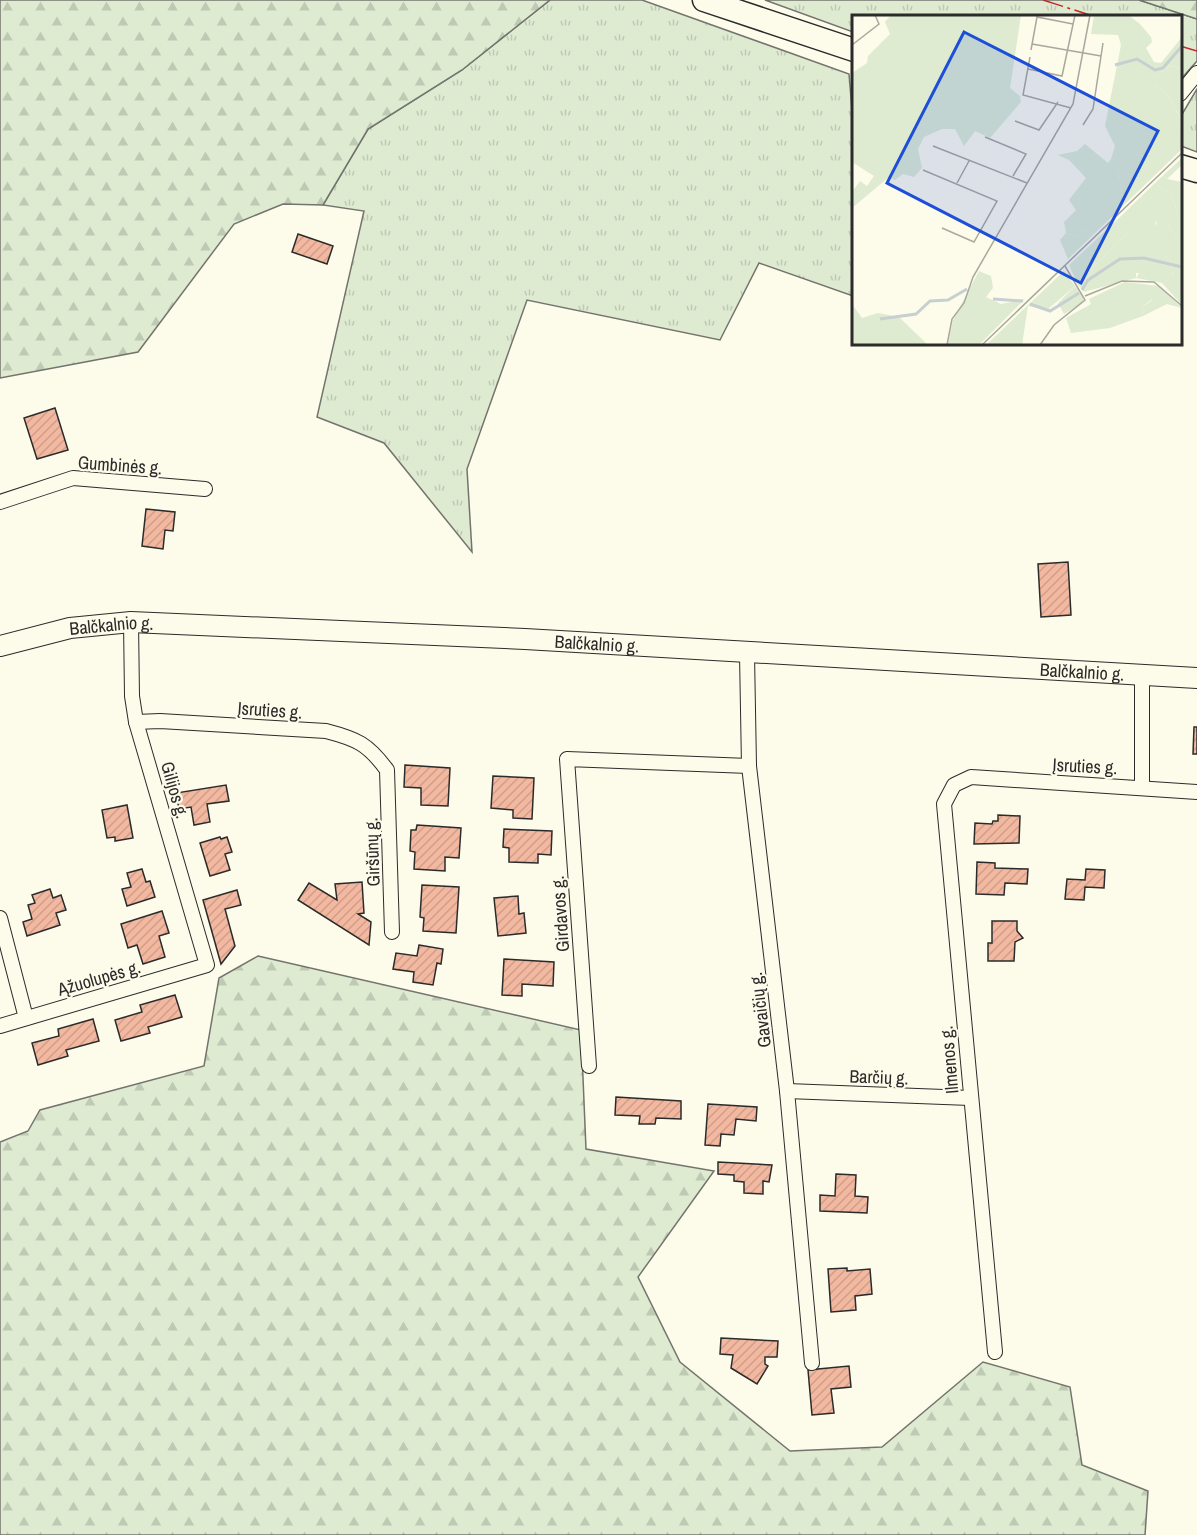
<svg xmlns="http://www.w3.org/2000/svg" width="1197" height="1535" font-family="'Archivo Narrow',sans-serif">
  <defs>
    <pattern id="grass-tufts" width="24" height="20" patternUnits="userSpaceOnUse" patternTransform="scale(1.5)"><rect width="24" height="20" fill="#deebd1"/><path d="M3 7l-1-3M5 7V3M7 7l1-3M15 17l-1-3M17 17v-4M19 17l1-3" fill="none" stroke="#bfcab4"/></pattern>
    <pattern id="forest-firs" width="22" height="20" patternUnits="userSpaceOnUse" patternTransform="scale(1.5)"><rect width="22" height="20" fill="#deebd1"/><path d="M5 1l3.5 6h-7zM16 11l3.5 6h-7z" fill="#bfcab4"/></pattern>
    <pattern id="building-hatch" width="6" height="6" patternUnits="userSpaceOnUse" patternTransform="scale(1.5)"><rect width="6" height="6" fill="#f2b8a0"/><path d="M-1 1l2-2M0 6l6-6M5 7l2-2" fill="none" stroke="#d09e8a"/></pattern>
  </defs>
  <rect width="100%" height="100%" fill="#fdfbea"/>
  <g fill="url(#grass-tufts)" stroke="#74746e" stroke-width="1.5">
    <polygon points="550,0 642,0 849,74 854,134 853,296 759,263 720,340 527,300 467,469 472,552 384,443 317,417 364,211 323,205 368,129 462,70"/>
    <polygon points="765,0 1139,0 1197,19 1197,61 1181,79 1180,16 854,16 853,32"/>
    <polygon points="1197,89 1197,152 1181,146 1181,116"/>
  </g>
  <g fill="url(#forest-firs)" stroke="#74746e" stroke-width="1.5">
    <polygon points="0,0 550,0 462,70 368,129 323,205 283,204 234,224 138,352 0,378"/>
    <polygon points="1139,0 1197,0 1197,19"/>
    <polygon points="258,956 581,1030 586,1149 714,1171 638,1277 680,1362 790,1451 882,1447 983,1362 1070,1387 1082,1465 1148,1491 1145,1535 0,1535 0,1142 28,1131 40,1110 204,1066 219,978"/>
  </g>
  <g fill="url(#building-hatch)" stroke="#2b2b2b" stroke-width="1.5">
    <polygon points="298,234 333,246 327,264 292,252"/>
    <polygon points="55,408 68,450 37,459 24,418"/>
    <polygon points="146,509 175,512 173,531 165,530 163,549 142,546"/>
    <polygon points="1068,562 1071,615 1041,617 1038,564"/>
    <polygon points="1194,727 1197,727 1197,754 1193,754"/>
    <polygon points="405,765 450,768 448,806 421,805 421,788 404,787"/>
    <polygon points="493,776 534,778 532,819 513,818 513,810 491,808"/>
    <polygon points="226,785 229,801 207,804 210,822 194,825 191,807 179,809 176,793"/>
    <polygon points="127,805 133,838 115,841 115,837 107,838 102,810"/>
    <polygon points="998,815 1020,816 1019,843 974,844 975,823 992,824 993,821 998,821"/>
    <polygon points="417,825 461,828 459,858 445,857 445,871 414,869 415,852 410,851 411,830 416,830"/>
    <polygon points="504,829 552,831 551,855 538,854 538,863 509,862 509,848 503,847"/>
    <polygon points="220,837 221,839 227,837 232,852 225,854 230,870 210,876 200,843"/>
    <polygon points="977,862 995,863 995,868 1028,869 1027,884 1005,883 1004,895 976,894"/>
    <polygon points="142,869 146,882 150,881 155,897 127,906 122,889 131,887 127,873"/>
    <polygon points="1086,869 1105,870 1104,888 1085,887 1084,900 1065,899 1067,879 1085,880"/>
    <polygon points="362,882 364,913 358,914 371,922 369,945 298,900 309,883 337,900 335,884"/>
    <polygon points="422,885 459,887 456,933 423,931 424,918 420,917"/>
    <polygon points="50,889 53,898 61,895 66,910 56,913 60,925 27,936 23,922 32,919 28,905 35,903 32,895"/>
    <polygon points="237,890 241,905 225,909 235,946 221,964 203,900"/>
    <polygon points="518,896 519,914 524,913 526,933 498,936 494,898"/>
    <polygon points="162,911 169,933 159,936 165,957 143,964 137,945 128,948 121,924"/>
    <polygon points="992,921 1017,921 1017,931 1023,938 1015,942 1014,961 988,961 988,943 992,943"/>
    <polygon points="419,945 443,949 441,964 437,963 433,985 413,982 414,972 393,969 396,953 417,956"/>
    <polygon points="504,959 554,962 553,986 522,984 522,996 502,995"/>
    <polygon points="175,995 182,1017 148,1027 150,1033 121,1041 115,1020 142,1012 140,1005"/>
    <polygon points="93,1019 99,1041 66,1050 68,1056 38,1065 32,1043 59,1036 58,1029"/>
    <polygon points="616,1097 681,1101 681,1119 656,1118 655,1124 639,1124 640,1116 615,1115"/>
    <polygon points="708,1104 757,1107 756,1121 736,1119 734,1135 721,1134 720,1146 705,1145"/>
    <polygon points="718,1162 772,1165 769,1182 763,1181 763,1194 744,1193 744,1182 734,1181 734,1175 718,1174"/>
    <polygon points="836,1174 856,1175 855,1196 868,1197 867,1213 820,1211 820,1195 835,1196"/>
    <polygon points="847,1268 847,1271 870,1269 872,1294 855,1296 856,1310 831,1312 828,1269"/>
    <polygon points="721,1338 778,1341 777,1357 765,1357 765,1364 768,1366 757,1384 731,1368 733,1355 720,1354"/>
    <polygon points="849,1366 851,1387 831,1389 834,1413 812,1415 808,1370"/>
  </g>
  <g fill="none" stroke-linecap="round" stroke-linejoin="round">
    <g stroke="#2b2b2b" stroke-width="16">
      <g id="street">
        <polyline points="1180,94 1197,73"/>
        <polyline points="0,502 73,478 205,489"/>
        <polyline points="747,654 749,766 787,1091 812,1363"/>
        <polyline points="1142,675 1142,787"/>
        <path d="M136,722L160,721L326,731C357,739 368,744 387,770L392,932"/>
        <polyline points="0,918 26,1018"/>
        <polyline points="0,1026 207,965 136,722 132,696 131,622"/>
        <polyline points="589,1066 567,759 749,766"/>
        <polyline points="787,1091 970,1098"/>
        <polyline points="995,1352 944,804 954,785 971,777 1197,792"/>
      </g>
    </g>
    <g stroke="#2b2b2b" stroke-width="22">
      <g id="secondary">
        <path id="s1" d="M0,646L70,628L131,622L525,639L1197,678"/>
      </g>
    </g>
    <g stroke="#2b2b2b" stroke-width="25">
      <g id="primary">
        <polyline points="704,0 854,50"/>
        <polyline points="1180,166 1197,171"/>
      </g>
    </g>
    <use href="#street" stroke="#fdfbea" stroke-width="14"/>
    <use href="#secondary" stroke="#fdfbea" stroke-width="20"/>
    <use href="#primary" stroke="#fdfbea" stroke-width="22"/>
    <g stroke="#c62828" stroke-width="1.5" stroke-dasharray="21 4.5 3 4.5" stroke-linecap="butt">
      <polyline points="1043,0 1093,16"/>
      <polyline points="1180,46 1197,51"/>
    </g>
  </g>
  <g text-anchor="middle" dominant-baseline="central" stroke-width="4.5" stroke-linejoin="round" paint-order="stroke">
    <g font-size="18" fill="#2b2b2b" stroke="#fdfbea">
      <text transform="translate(120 465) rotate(4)">Gumbinės g.</text>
      <text stroke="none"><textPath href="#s1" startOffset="114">Balčkalnio g.</textPath></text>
      <text stroke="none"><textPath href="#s1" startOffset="600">Balčkalnio g.</textPath></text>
      <text stroke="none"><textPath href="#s1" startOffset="1086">Balčkalnio g.</textPath></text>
      <text transform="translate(270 710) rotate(4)">Įsruties g.</text>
      <text transform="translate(1085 766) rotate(3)">Įsruties g.</text>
      <text transform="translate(175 790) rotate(74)">Gilijos g.</text>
      <text transform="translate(372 852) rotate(-92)">Giršūnų g.</text>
      <text transform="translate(560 914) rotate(-94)">Girdavos g.</text>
      <text transform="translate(99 978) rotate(-16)">Ąžuolupės g.</text>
      <text transform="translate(760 1010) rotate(-97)">Gavaičių g.</text>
      <text transform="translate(949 1060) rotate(-95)">Ilmenos g.</text>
      <text transform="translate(879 1077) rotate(2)">Barčių g.</text>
    </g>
  </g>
  <g transform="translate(852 15)">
    <rect width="330" height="330" fill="#fdfbea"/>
    <path d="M318,50L330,54V121L328,103L317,81L303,70V63ZM233,129L256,148L259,144L266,154L272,190L242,219L234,215L224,221L214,218L212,207L224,195L217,185L234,163L217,145L206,140L225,136ZM264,206L278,216L225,268L217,250ZM312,240L319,246L321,263L330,273V290L310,268L284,263L295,246ZM127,256L139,261L141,273L134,282L149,289L173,284L127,330H96L101,305ZM212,256L223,271L195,295L176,291L170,330H134ZM307,271L330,293L315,289L291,301L290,292L299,286Z" fill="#deebd1"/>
    <path d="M39,0H169L158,73L168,81L169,87L138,123L123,116L112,131L103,114H90L72,122L66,134L70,153L62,162L51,159L43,165L37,162L0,193V177L8,166L15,171L22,161L0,147V58L15,48L16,41L38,19L33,7ZM242,0H276L287,8L299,22L300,27L294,33L302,47L309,48L330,22V54L318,50L303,63V70L317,81L328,103L330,134L272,190L266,154L259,144L263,131L253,111L269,30L266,20L239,19ZM330,143V150L315,164L330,167V200H326L320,181L303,168ZM305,204L312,205L330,230V273L322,271L319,246L312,240L291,251L301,253L299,258H284V263L232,277L225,268L278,216L284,223L304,214ZM234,215L242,219L216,244L208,225L214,218L224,221ZM273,267L307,271L304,281L290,292L291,301L258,313L219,318L214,303L239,289L237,284ZM223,271L232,283L229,289L212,299L206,288ZM0,289L10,303L26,298L47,302L75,329L0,330Z" fill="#deebd1"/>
    <path d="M303,168L320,181L326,200H330V230L312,205L303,207L307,219L300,232H286L284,223L264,206Z" fill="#deebd1"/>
    <path fill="none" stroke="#c7d0d0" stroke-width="3" d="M263,50L285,44L303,55L311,53L330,31M230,275L236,265L268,244L292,243L330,252M141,284L171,286M178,289L198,296L227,278M28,304L64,299L78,286L96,285L115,274"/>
    <path fill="none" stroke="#a9a89e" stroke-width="1.5" d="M180,29L249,41M0,30L27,9L23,0M179,35L185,2L221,9M178,42L171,80L219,93M176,54L210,61L223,0M163,106L187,115L206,87M231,110L241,94L251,28M133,122L174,139L161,161M81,131L175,168M71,155L145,186L122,227L90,213M105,168L117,146M233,281L270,266L302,267L330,291M95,330L100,304L112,288L121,262L221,89L238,0M130,330L330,138M188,330L202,310L233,285L213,251"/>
    <path fill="#1d4ed8" fill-opacity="0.15" stroke="#1d4ed8" stroke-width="3" d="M112,17L306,116L229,268L35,168Z"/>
    <rect width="330" height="330" fill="none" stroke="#2b2b2b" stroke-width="3"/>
  </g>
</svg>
